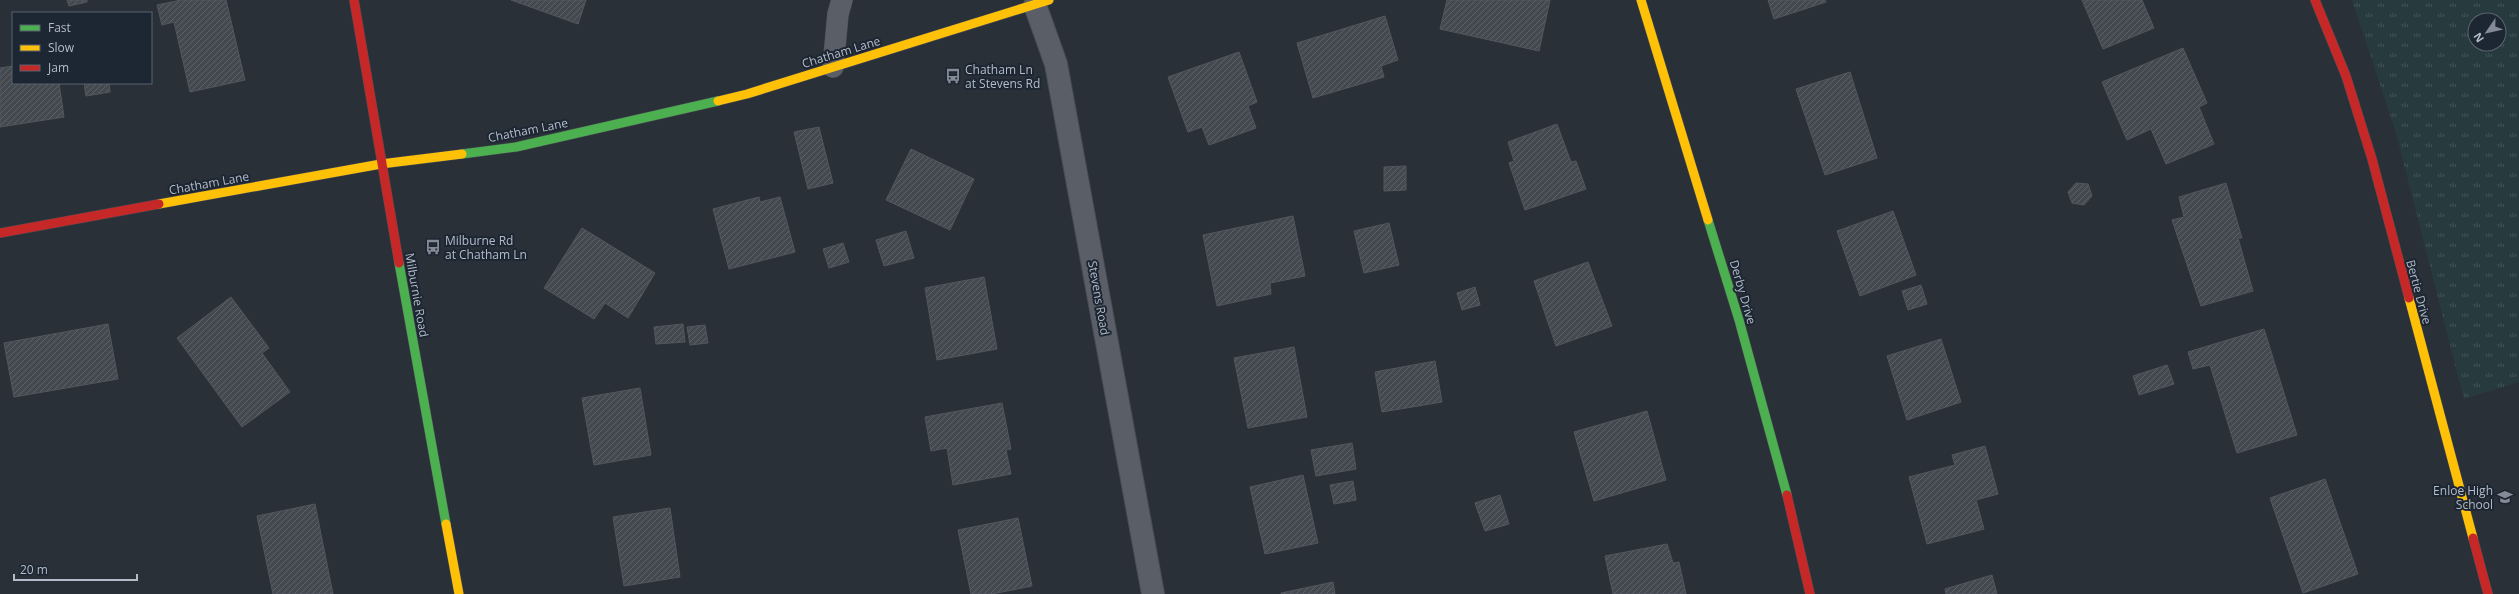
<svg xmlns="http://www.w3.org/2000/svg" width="2519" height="594" font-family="'Open Sans',sans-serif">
  <defs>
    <pattern id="grass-tufts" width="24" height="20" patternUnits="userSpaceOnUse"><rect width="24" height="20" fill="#273a3e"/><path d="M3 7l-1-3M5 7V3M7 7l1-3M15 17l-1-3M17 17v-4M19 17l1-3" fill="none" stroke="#445559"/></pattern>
    <pattern id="building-hatch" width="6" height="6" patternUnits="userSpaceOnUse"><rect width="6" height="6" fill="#444950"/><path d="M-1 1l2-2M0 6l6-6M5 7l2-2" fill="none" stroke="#5d6168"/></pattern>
  </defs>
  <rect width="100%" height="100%" fill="#2a3038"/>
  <path fill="url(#grass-tufts)" fill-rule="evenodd" d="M2352,0H2519V382L2464,399L2396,133ZM2475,20H2499V44H2475Z"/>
  <g fill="url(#building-hatch)" stroke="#52575f">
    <polygon points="67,0 87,0 87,2 69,6"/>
    <polygon points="181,0 226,0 245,80 190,92 174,22 162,25 157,5"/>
    <polygon points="511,0 586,0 578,24"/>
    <polygon points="1447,0 1550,0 1539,51 1440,29"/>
    <polygon points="1768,0 1825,0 1826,2 1774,19"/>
    <polygon points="2082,0 2142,0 2154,28 2103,49"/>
    <polygon points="1385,16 1398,60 1381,66 1384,77 1313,98 1297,43"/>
    <polygon points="2183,48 2207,103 2199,107 2214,144 2166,164 2151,129 2127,140 2102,82"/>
    <polygon points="1239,52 1257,102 1248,106 1256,128 1209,145 1202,127 1188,132 1168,77"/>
    <polygon points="13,66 13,83 59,83 64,117 0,127 0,68"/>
    <polygon points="1850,72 1877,158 1825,175 1796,89"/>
    <polygon points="84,83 109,83 110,92 86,96"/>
    <polygon points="1557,124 1571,162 1576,161 1586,189 1525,210 1509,163 1514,161 1508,142"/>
    <polygon points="819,127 833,183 808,189 794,132"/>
    <polygon points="911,149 974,179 950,230 886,200"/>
    <polygon points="1406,166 1406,190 1384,191 1384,167"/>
    <polygon points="2076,183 2088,184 2092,196 2084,205 2072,203 2068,192"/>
    <polygon points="2226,183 2242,238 2238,238 2253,291 2201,306 2172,220 2184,217 2179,197"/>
    <polygon points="759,197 760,202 780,197 795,252 729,269 713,209"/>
    <polygon points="1893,211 1916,275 1860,296 1837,231"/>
    <polygon points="1293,216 1305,276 1270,283 1271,294 1217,306 1203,235"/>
    <polygon points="1389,223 1399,265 1364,273 1354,231"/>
    <polygon points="582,228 655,273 628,318 605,303 594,319 544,288"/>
    <polygon points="906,231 914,258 884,266 876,240"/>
    <polygon points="843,243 849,262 829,268 823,249"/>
    <polygon points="1588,262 1612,326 1556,346 1534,281"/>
    <polygon points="984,277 997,349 937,360 925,288"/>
    <polygon points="1921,285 1927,304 1908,310 1902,291"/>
    <polygon points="1475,287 1480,305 1462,310 1457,293"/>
    <polygon points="231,297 269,348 262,353 290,392 242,427 177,338"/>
    <polygon points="108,324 118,379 14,397 4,343"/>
    <polygon points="683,324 685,342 656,344 654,327"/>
    <polygon points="705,325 708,343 690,345 687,327"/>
    <polygon points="2264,329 2297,435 2237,453 2210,365 2193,369 2188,352"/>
    <polygon points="1941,339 1961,402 1907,420 1887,356"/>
    <polygon points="1294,347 1307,417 1248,428 1234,358"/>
    <polygon points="1435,361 1442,402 1382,412 1375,372"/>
    <polygon points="2167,365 2174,384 2139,395 2133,376"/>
    <polygon points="640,388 651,455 594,465 582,398"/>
    <polygon points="1002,403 1011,449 1006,450 1011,474 953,485 947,448 931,451 925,417"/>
    <polygon points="1647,411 1666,480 1594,501 1574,432"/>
    <polygon points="1352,443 1356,469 1316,476 1311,450"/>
    <polygon points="1985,446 1998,494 1976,500 1984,529 1927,544 1909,477 1955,465 1952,455"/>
    <polygon points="1303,475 1318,543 1265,554 1250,487"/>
    <polygon points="2325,479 2358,574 2303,593 2270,498"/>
    <polygon points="1353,481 1356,500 1334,504 1330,485"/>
    <polygon points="1500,495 1509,524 1485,531 1475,503"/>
    <polygon points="315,504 333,594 273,594 257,516"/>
    <polygon points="670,508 680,577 624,586 613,517"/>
    <polygon points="1018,518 1032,586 992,594 971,594 958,530"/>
    <polygon points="1667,544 1673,563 1679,562 1686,594 1613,594 1605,556"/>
    <polygon points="1992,575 1997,594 1946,594 1945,589"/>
    <polygon points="1333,582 1335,594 1281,594 1281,593"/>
  </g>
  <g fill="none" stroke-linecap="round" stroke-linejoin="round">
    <g stroke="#484c53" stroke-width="22">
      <polyline id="lane" points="833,67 838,14 842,0"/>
    </g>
    <g stroke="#484c53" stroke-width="24">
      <polyline id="street" points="1035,5 1056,64 1153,594"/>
    </g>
    <g stroke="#484c53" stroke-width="10">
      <g id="fast">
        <polyline points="462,154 516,147 718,101"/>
        <polyline points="1708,220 1739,320 1787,495"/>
        <polyline points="399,263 446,524"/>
      </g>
    </g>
    <g stroke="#484c53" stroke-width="10">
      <g id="slow">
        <polyline points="1641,0 1708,220"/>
        <polyline points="718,101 747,94 1049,0"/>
        <polyline points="159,204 381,164 462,154"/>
        <polyline points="2409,298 2473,538"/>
        <polyline points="446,524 459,594"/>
      </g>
    </g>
    <g stroke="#484c53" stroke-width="10">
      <g id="jam">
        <polyline points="354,0 399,263"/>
        <polyline points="2315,0 2346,76 2372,159 2409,298"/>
        <polyline points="0,233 159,204"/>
        <polyline points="1787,495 1810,594"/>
        <polyline points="2473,538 2488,594"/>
      </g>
    </g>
    <use href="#lane" stroke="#5a5e66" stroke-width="21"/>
    <use href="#street" stroke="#5a5e66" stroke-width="22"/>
    <use href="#fast" stroke="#4caf50" stroke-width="9"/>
    <use href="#slow" stroke="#ffc107" stroke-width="9"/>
    <use href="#jam" stroke="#c62828" stroke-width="9"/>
  </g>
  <defs>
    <g id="bus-bare" transform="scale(1.2)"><path d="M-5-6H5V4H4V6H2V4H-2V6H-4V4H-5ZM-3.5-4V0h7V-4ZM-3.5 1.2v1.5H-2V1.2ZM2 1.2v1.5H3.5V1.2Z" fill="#848b96" stroke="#1d2633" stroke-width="2.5" paint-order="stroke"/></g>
    <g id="school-bare" transform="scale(1.2)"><path d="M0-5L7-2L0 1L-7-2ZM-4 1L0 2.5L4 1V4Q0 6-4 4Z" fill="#848b96" stroke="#1d2633" stroke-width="2.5" paint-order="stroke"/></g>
  </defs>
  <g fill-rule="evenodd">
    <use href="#bus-bare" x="953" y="76"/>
    <use href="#bus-bare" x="433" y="247"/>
    <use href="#school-bare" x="2505" y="497"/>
  </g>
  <g text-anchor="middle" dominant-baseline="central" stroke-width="4" stroke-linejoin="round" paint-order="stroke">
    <g font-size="12" fill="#b4bcc9" stroke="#1d2633">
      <text transform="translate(841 52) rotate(-17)">Chatham Lane</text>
      <text transform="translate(528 130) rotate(-11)">Chatham Lane</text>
      <text transform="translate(209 183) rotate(-10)">Chatham Lane</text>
      <text transform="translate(1743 292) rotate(74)">Derby Drive</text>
      <text transform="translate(2419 292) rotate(75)">Bertie Drive</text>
      <text transform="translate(417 295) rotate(80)">Milburnie Road</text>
      <text transform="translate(1099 298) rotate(80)">Stevens Road</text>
    </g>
    <g font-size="12" fill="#b4bcc9" stroke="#1d2633" text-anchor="start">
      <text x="965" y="69">Chatham Ln<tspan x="965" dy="14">at Stevens Rd</tspan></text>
      <text x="445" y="240">Milburne Rd<tspan x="445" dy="14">at Chatham Ln</tspan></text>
      <text x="2493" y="490" text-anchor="end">Enloe High<tspan x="2493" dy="14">School</tspan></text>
    </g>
  </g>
  <rect x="12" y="12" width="140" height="72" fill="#1d2633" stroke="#59626f"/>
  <rect x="20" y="25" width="20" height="6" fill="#4caf50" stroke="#59626f"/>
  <text x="48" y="32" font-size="12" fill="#b4bcc9">Fast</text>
  <rect x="20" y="45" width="20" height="6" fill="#ffc107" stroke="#59626f"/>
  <text x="48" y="52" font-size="12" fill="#b4bcc9">Slow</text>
  <rect x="20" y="65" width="20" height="6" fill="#c62828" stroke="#59626f"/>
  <text x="48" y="72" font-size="12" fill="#b4bcc9">Jam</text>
  <g transform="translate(2487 32) rotate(236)"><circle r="19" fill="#1d2633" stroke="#59626f"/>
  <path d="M0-3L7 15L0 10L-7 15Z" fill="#848b96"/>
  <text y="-6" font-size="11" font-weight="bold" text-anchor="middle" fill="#b4bcc9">N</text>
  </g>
  <path d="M14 574v6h123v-6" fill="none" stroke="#b4bcc9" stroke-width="2"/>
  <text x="20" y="574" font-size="12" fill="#b4bcc9" stroke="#1d2633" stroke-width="3" paint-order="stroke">20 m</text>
</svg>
